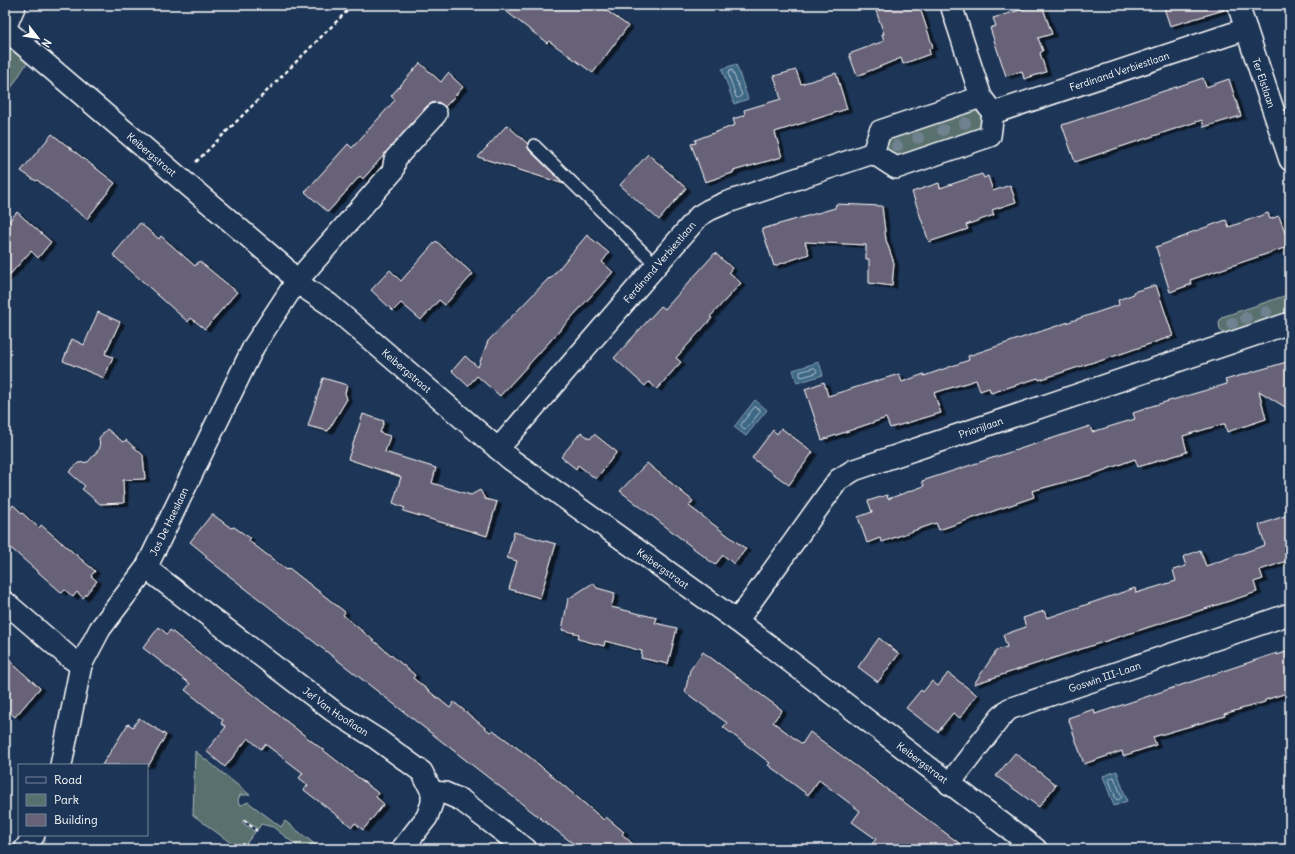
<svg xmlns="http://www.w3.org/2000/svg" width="1295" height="854" font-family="Delius,sans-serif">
  <defs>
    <filter id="shadow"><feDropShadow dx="4.5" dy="2.5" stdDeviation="0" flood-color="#0009"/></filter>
  </defs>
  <rect width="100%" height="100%" fill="#1d3557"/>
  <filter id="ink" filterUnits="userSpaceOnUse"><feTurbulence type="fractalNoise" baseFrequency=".025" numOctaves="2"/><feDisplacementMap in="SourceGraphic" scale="8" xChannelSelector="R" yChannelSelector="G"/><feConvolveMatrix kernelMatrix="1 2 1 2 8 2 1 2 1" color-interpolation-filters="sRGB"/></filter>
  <g filter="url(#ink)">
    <g fill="#59716e" stroke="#acb8b6">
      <polygon points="5,29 33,53 5,98"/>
      <polygon points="981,97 990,136 896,168 873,154 880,131"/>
      <polygon points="1290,294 1290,315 1226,335 1220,330 1219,322 1222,317"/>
      <polygon points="195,751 250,795 240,795 238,800 239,804 242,805 248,802 281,827 285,821 321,849 301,849 273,827 261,824 258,829 245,819 242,822 255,832 242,849 239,849 193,815"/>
    </g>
    <g fill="#3e6785" stroke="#8ba4b6">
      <polygon points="736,64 748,99 734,104 722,69"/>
      <polygon points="819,362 823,375 797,383 793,370"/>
      <polygon points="755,400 767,410 746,436 734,427"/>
      <polygon points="1117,771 1127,801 1114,806 1103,776"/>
    </g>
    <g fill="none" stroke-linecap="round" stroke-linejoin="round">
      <g stroke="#b2c2ce" stroke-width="1">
        <polygon points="732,70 742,95 738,98 736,97 728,73"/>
        <polygon points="815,368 817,371 816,373 802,377 800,376 800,372"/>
        <polygon points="755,407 760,409 760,412 746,429 744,430 741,425"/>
        <polygon points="1114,777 1122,797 1118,800 1116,799 1109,780"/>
      </g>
    </g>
    <g fill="#686278" stroke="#fff" filter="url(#shadow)">
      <polygon points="498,5 599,5 628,26 593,73 549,41 547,43"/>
      <polygon points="874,5 919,5 933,47 929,49 930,54 903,64 901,58 857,76 849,54 884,41 882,34 884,34"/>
      <polygon points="1037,5 1042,5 1052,34 1038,38 1043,51 1040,53 1046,72 1024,79 1022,71 1006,76 990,28 996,26 993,18"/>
      <polygon points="1163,5 1224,5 1224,10 1170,26"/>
      <polygon points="420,63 441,82 448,73 463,87 445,107 438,102 432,103 427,106 363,179 360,176 328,212 305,192 348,144 352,148 395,100 391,96"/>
      <polygon points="796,70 801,84 836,73 847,109 775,132 782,157 733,171 733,173 705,182 691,144 696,143 695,140 735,125 733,119 745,115 744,110 781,99 774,76"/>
      <polygon points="1203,78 1206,87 1229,79 1241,116 1204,127 1202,120 1075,162 1062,125"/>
      <polygon points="507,125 527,143 529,150 564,184 478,157"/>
      <polygon points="52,134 115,183 87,219 37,180 36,181 21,171"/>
      <polygon points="648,154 686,188 659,220 620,185"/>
      <polygon points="982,174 984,178 988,176 993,191 1010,185 1016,202 992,210 994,215 966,225 968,229 929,242 912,192 939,183 940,188"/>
      <polygon points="836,204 882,206 886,240 894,263 892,286 869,283 869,259 866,259 866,245 805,242 809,254 774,266 762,229 835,208"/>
      <polygon points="17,212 51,242 38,258 31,251 5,280 5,226"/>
      <polygon points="1268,213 1270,219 1279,216 1290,246 1190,280 1192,284 1170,292 1156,247 1188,235 1187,234 1226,220 1229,227"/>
      <polygon points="140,223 159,239 161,236 195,266 199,261 237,292 205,329 191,318 188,322 113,255"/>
      <polygon points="587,235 609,253 602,262 613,272 500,396 477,376 468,386 452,371 465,356 478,367 488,341 549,278 550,279"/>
      <polygon points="436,241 473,274 445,305 439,300 421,320 401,303 393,311 371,290 390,270 401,281"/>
      <polygon points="715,253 732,268 729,272 741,283 710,317 712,318 676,358 681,362 657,389 649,382 645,386 614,358 661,306 665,309"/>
      <polygon points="1156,285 1173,336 1097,362 1097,361 1039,380 1038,378 991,393 989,388 980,391 976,380 934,393 941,413 890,428 886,418 822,440 805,389 824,382 828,396 899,374 902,382 924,374 924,376 969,360 968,356 1119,305 1118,300 1134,294 1133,292"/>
      <polygon points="98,312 120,322 105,354 113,357 104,378 63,361 72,339 84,345"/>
      <polygon points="1290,361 1290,410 1259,391 1266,419 1227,432 1225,424 1223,424 1183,436 1187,452 1138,467 1135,459 1091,475 1032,491 1034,497 939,530 936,523 882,542 880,538 867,543 858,517 872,512 868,501 887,495 888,499 924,486 922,481 1090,426 1092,432 1135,419 1133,413 1145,409 1145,408 1227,384 1225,380"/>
      <polygon points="323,378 347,385 345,393 347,399 328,431 308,426"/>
      <polygon points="363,414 384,421 380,433 390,436 385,452 436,468 432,483 471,495 480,490 485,499 497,502 487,536 403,511 405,508 393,503 401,477 348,459"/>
      <polygon points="781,428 813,452 789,485 752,458 773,430 777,434"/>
      <polygon points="107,429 123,442 126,440 143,455 145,479 123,480 124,503 100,504 82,489 85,486 69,472 78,463 88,462 100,448 99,438"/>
      <polygon points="581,432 590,439 594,434 617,452 596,479 578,465 576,469 561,457"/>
      <polygon points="647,463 693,501 689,506 746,549 734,564 723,555 715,565 620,491"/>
      <polygon points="13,505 39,528 41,525 95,571 91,576 97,581 83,598 77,592 73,597 65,590 62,593 5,543 5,515"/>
      <polygon points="212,514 231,528 234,527 250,538 249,541 287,570 289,568 345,612 343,615 415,675 413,678 450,708 454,702 490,732 493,730 531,758 604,820 606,817 624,832 622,834 638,849 580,849 205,557 207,556 190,542"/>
      <polygon points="1290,514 1290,560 1260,570 1263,579 1254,582 1257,592 974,684 997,650 1007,647 1003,635 1026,627 1023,618 1044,611 1047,618 1135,588 1136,593 1176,581 1173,570 1186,566 1183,557 1200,550 1206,566 1265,545 1259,525"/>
      <polygon points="514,532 556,544 540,598 509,589 517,561 507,558"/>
      <polygon points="593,583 597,588 615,593 611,607 657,618 655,623 677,628 668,664 641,658 642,651 605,641 604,646 578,639 579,634 562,630 568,599"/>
      <polygon points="159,627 167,634 170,630 378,793 376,797 384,804 363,830 355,823 352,827 304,790 308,785 299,778 303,773 265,744 261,749 248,738 225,767 206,751 226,727 221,723 223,720 185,690 190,684 143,648"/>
      <polygon points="879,638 899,654 878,682 858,667"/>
      <polygon points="703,652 782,710 773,722 802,744 810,732 967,849 868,849 876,839 852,822 860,811 819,780 808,795 768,765 770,763 723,727 727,723 685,692 690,670"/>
      <polygon points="1286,652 1290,664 1290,692 1265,700 1265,702 1224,714 1225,716 1153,737 1156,745 1123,756 1122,751 1084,764 1068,718 1094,709 1095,714 1277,653 1277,655"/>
      <polygon points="5,657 40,688 15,717 5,708"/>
      <polygon points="948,673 977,695 960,718 953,713 938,732 906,708 921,690 923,692 932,681 938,686"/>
      <polygon points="139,718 166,735 149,765 102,765 128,724 133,727"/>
      <polygon points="1015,753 1056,785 1039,807 996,776"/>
    </g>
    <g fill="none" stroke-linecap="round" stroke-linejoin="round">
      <g stroke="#fff" stroke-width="14">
        <polyline id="service" points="534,145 657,266"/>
      </g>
      <g stroke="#fff" stroke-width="24">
        <g id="minor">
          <polyline points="951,5 981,97"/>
          <path id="s1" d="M1238,5L1290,160"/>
          <polyline points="5,28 15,5"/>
          <path id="s2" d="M5,29L284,267L296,282L329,304L510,459L737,621L1036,849"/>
          <path id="s3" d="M873,153L896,168L990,136L993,113L1246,29"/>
          <path id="s4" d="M498,449L699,216L709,210L725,203L873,153L880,131L981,97L993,113"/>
          <path id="s5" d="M146,568L333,711L377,739L422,772L432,792V803L427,817L402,849"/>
          <polyline points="5,602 69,657 81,665"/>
          <path id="s6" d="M737,621L838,480L854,470L1290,323"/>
          <path id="s7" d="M61,765L81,665L100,629L146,568L254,346L296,282L393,171L395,159L436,114"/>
          <path id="s8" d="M949,784L1000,718L1009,709L1290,614"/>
          <polyline points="432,792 445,793 461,800 526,849"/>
          <polyline points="25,849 34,835"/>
        </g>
      </g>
      <g stroke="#fff" stroke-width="2.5" stroke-dasharray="4 3" stroke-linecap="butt">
        <polyline points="196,162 353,5"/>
        <polyline points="244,820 257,831"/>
      </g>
      <use href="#service" stroke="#1d3557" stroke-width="11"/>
      <use href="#minor" stroke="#1d3557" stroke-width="21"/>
    </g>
    <g fill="#708190">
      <circle cx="965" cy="123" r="6"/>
      <circle cx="943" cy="130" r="6"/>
      <circle cx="918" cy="138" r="6"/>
      <circle cx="897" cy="146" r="6"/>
      <circle cx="1266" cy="312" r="6"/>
      <circle cx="1246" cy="318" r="6"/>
      <circle cx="1232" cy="323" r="6"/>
    </g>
  </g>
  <g text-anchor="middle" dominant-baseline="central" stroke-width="3" stroke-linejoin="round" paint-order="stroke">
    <g font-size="10" fill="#fff" stroke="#1d3557">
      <text stroke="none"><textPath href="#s3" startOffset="283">Ferdinand Verbiestlaan</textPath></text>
      <text stroke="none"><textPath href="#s1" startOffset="82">Ter Elstlaan</textPath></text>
      <text stroke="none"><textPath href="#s2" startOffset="193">Keibergstraat</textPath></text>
      <text stroke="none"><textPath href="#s4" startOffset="247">Ferdinand Verbiestlaan</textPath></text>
      <text stroke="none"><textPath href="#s2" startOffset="528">Keibergstraat</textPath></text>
      <text stroke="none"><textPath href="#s6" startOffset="326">Priorijlaan</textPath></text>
      <text stroke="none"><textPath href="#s7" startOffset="271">Jos De Haeslaan</textPath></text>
      <text stroke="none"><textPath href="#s2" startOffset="852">Keibergstraat</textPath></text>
      <text stroke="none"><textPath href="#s8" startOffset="197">Goswin III-Laan</textPath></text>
      <text stroke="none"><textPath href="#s5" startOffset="238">Jef Van Hooflaan</textPath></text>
      <text stroke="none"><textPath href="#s2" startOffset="1176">Keibergstraat</textPath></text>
    </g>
  </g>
  <rect width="1295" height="854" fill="none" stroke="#1d3557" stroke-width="20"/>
  <rect x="10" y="10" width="1275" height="834" fill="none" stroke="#fff" stroke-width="1.5" filter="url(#ink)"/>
  <rect x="18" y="764" width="130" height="72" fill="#1d3557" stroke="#77869a"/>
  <rect x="26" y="777" width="20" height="6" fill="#1d3557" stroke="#77869a"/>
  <text x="54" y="784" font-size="12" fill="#ffffff">Road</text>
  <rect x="26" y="794" width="20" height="12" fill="#59716e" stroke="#77869a"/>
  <text x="54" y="804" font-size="12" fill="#ffffff">Park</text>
  <rect x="26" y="814" width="20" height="12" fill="#686278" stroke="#77869a"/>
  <text x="54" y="824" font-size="12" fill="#ffffff">Building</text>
  <g transform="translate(38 38) rotate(121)" stroke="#1d3557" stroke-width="3" paint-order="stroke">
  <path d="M0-3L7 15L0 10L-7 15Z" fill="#ffffff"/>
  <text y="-6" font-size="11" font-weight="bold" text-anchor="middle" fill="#ffffff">N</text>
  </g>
</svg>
